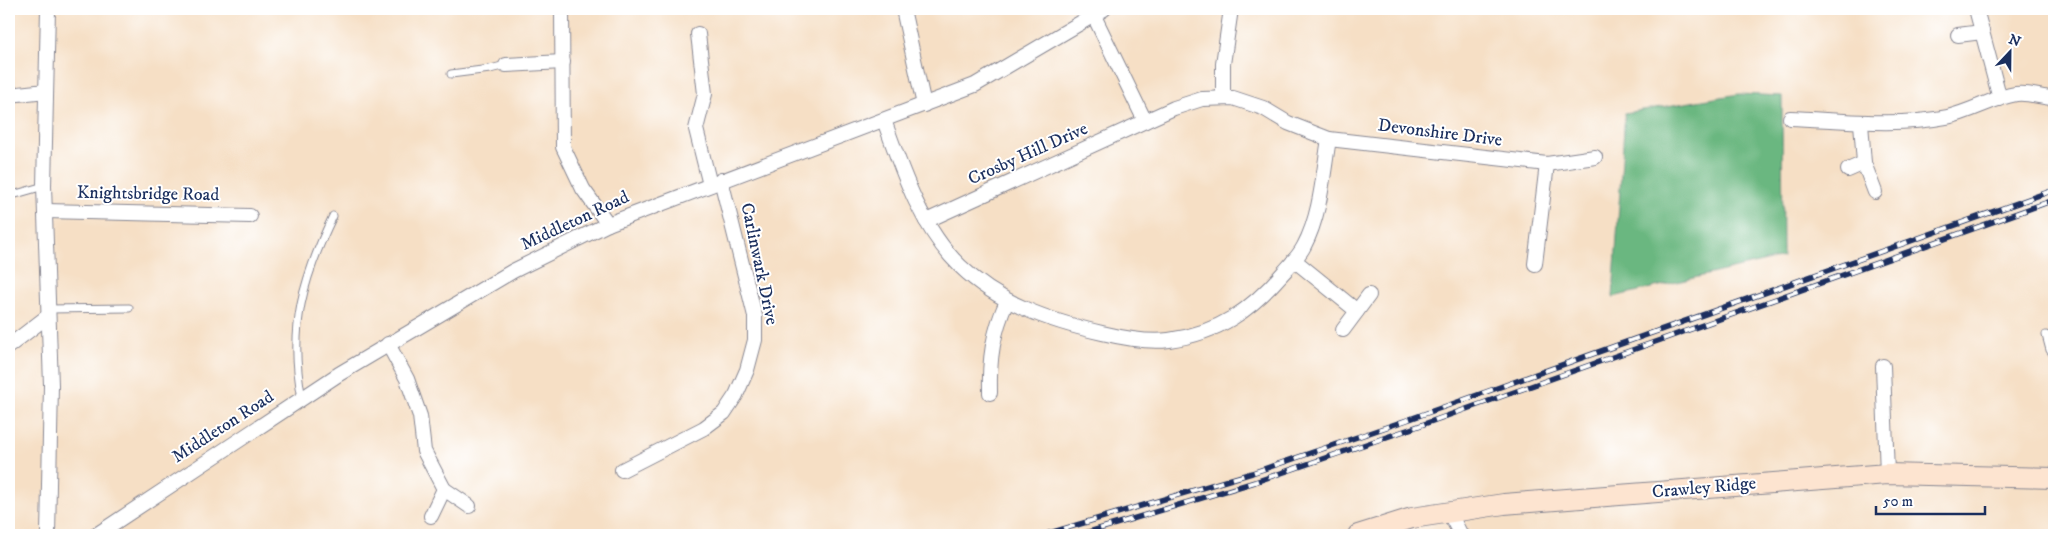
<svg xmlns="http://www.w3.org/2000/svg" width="2063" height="544" font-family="'IM FELL DW Pica',serif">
  <rect width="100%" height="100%" fill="#fff"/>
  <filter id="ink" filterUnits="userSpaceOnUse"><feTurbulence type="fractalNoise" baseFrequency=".02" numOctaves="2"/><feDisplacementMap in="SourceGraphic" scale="10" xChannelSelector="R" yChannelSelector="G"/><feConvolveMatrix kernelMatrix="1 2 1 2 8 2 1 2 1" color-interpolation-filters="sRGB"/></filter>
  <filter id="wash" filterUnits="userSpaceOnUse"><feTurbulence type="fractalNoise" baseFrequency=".0096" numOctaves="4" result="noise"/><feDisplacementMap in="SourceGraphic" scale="20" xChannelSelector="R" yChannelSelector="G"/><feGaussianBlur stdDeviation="1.12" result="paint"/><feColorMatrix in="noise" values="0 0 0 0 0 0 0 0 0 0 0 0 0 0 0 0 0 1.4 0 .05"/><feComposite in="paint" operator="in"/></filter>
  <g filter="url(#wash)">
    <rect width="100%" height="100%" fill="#f6dfc5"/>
    <polygon fill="#6ab780" stroke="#42736f" points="1739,94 1782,96 1783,257 1613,297 1625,113"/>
  </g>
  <g filter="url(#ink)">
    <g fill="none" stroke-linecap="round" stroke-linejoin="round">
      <g stroke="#888792" stroke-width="9">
        <g id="lane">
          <polyline points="451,74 490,69 506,65"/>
          <polyline points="9,196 44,186"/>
          <polyline points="48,309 129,308"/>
          <polyline points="2046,335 2050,350 2054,355"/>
          <path d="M302,398C288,329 303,278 333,216"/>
        </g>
      </g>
      <g stroke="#888792" stroke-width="16">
        <g id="street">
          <polyline points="48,9 44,186 51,385 48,535"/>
          <polyline points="562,9 563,147 583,189 608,224"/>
          <polyline points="903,9 924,105"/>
          <polyline points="1976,9 2000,99"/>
          <polyline points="1094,16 1145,121"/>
          <polyline points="698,34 705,94 696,129 710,185"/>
          <polyline points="1958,35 1982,32"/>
          <polyline points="506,65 563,62"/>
          <polyline points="9,95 46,91"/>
          <polyline points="1223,97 1223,64 1231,9"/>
          <path d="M1790,118C1842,120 1895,127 1947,117C1971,112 1992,98 2016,94C2028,92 2042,98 2054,98"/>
          <path d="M884,120C902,171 921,228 960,266C999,304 1050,321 1102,333C1123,338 1148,343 1169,340C1219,333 1251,310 1283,273C1291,264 1299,256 1304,246C1321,214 1323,174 1329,139"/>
          <polyline points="1861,123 1864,163 1875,192"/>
          <polyline points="1848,170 1864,163"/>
          <polyline points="46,211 250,216"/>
          <polyline points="926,221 1174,108 1202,99 1233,98 1263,108 1288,123 1329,139 1547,164 1595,157"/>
          <polyline points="1294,260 1357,311"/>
          <polyline points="1535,264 1547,164"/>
          <polyline points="1343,330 1369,295"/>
          <polyline points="388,344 407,379 420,416 424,451 444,489 469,506"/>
          <polyline points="9,346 48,316"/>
          <polyline points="1883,366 1887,474"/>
          <path d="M990,393C989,359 993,332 1007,301"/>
          <polyline points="622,470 704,428 724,413 736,395 747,370 755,340 755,316 721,180"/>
          <polyline points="1450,514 1461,535"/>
          <polyline points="431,516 444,489"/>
          <polyline points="96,535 339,374 513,271 608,224 975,85 1104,9"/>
        </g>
      </g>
      <g stroke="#888792" stroke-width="22">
        <polyline id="secondary" points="1358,535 1412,518 1504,504 1887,474 2054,478"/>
      </g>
      <use href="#lane" stroke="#fff" stroke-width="7"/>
      <use href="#street" stroke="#fff" stroke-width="14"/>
      <use href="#secondary" stroke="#fde4d0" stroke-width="20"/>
      <g stroke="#1b2f5e" stroke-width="5.5">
        <g id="rail">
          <polyline points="1043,535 1252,473 1407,420 2054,190"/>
          <polyline points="1079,535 1255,482 1410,429 2054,200"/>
        </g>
      </g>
      <use href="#rail" stroke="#fff" stroke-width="4" stroke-dasharray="11" stroke-linecap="butt"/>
    </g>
  </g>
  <g text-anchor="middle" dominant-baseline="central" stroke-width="4" stroke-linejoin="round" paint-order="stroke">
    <g font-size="18" fill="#1b2f5e" stroke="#fff">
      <text transform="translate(1440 133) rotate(7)">Devonshire Drive</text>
      <text transform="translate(1028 154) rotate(-24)">Crosby Hill Drive</text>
      <text transform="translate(148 194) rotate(1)">Knightsbridge Road</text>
      <text transform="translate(575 221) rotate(-25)">Middleton Road</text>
      <text transform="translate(759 264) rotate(78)">Carlinwark Drive</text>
      <text transform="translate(223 427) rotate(-33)">Middleton Road</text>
      <text transform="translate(1704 488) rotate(-5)">Crawley Ridge</text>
    </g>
  </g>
  <rect width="2063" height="544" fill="none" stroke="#fff" stroke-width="30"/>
  <g transform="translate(2010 52) rotate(22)" stroke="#ffffff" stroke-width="4" paint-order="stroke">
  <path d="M0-4L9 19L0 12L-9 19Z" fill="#1b2f5e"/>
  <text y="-8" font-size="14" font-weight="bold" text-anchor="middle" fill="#1b2f5e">N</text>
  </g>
  <path d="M1876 506v8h109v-8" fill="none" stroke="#1b2f5e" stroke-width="2.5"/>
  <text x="1883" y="506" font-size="15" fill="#1b2f5e" stroke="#ffffff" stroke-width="4" paint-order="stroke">50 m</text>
</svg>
